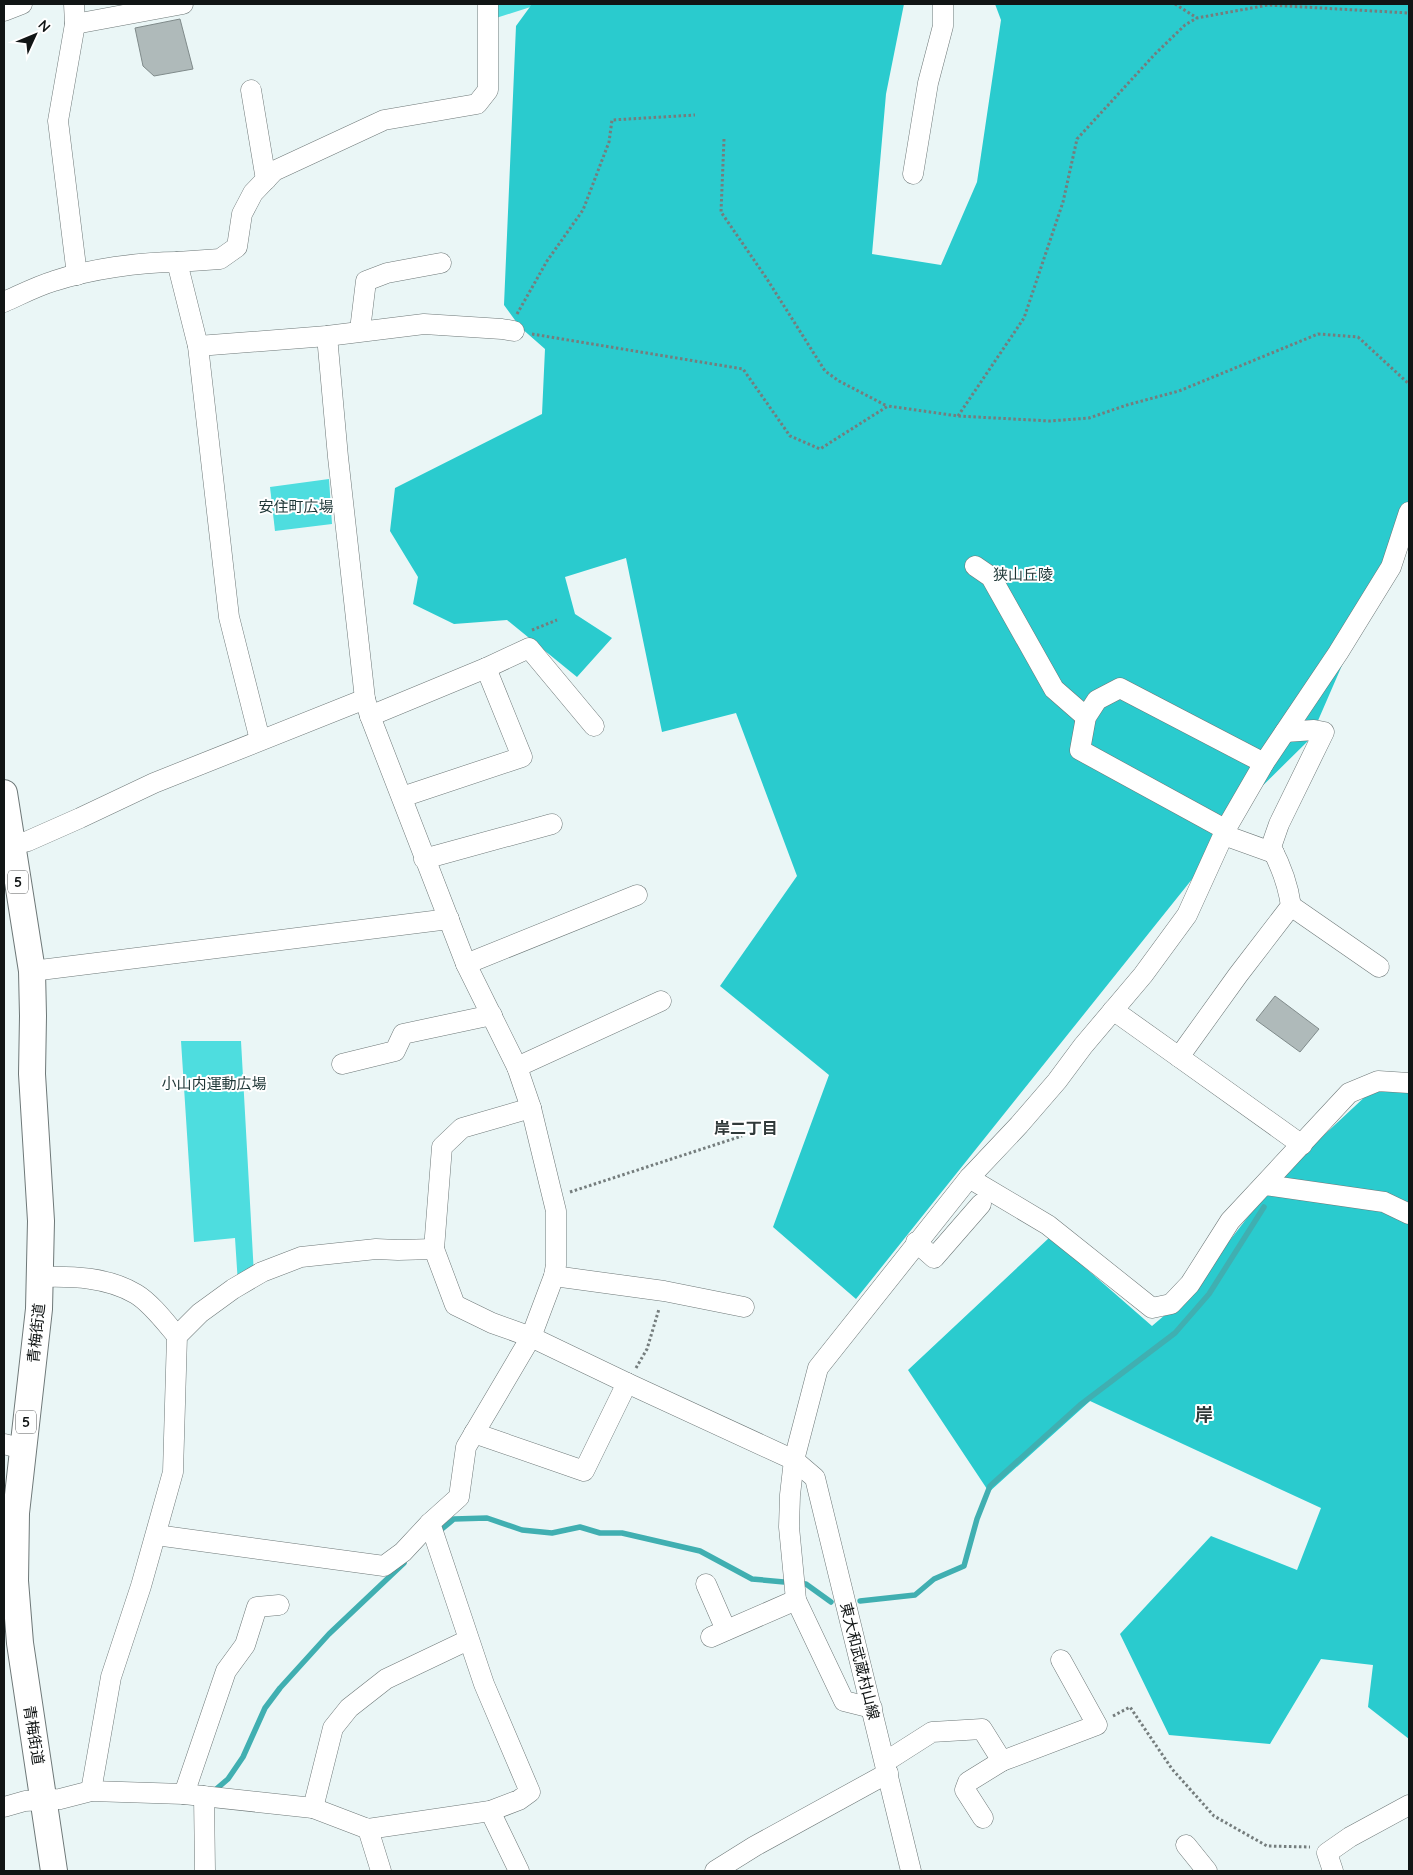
<svg xmlns="http://www.w3.org/2000/svg" width="1413" height="1875" font-family="Quicksand,'Noto Sans JP',sans-serif">
  <rect width="100%" height="100%" fill="#eaf6f6"/>
  <g fill="#4edddf">
    <polygon points="496,4 540,4 496,18"/>
    <polygon points="329,479 332,524 275,531 270,487"/>
    <polygon points="181,1041 241,1041 254,1275 238,1284 235,1238 194,1242"/>
  </g>
  <g fill="#2acbce">
    <polygon points="532,4 904,4 886,94 872,254 941,265 977,182 1001,20 995,4 1409,4 1409,540 1373,594 1310,739 1239,809 1197,873 856,1299 773,1227 829,1075 720,986 797,876 736,713 662,732 626,558 565,577 575,614 612,638 577,677 507,620 454,624 413,604 418,577 390,531 395,488 542,414 545,349 520,327 504,305 516,26"/>
    <polygon points="1409,1088 1409,1739 1368,1707 1373,1665 1321,1659 1270,1744 1169,1735 1120,1634 1211,1536 1297,1570 1321,1508 1090,1401 989,1492 908,1370 1050,1237 1152,1326 1186,1297 1278,1178 1369,1093"/>
  </g>
  <g fill="none" stroke-linecap="round" stroke-linejoin="round">
    <g stroke="#40afb1" stroke-width="5.5">
      <polyline points="437,1533 454,1519 487,1518 522,1530 552,1533 580,1527 600,1533 622,1533 700,1551 752,1579 806,1584 831,1602"/>
      <polyline points="860,1601 915,1595 934,1579 964,1566 977,1519 990,1486 1080,1405 1175,1333 1209,1294 1264,1207"/>
      <polyline points="214,1791 228,1779 243,1757 265,1708 280,1688 329,1634 404,1563"/>
    </g>
  </g>
  <g fill="#afbaba" stroke="#808b8b">
    <polygon points="180,19 193,69 154,76 143,66 135,28"/>
    <polygon points="1275,996 1319,1029 1300,1052 1256,1020"/>
  </g>
  <g fill="none" stroke-linecap="round" stroke-linejoin="round">
    <g stroke="#6e7878" stroke-width="21">
      <g id="minor">
        <polyline points="74,4 75,24 58,121 77,275"/>
        <polyline points="4,11 22,4"/>
        <polyline points="75,24 183,4"/>
        <polyline points="251,90 266,180"/>
        <polyline points="913,174 928,83 943,26 943,4"/>
        <polyline points="177,262 220,259 237,247 242,214 253,193 274,171 384,120 477,104 488,90 488,4"/>
        <path d="M4,302C20,295 37,286 54,281C90,269 140,262 177,262L198,346L229,617L260,740"/>
        <polyline points="360,330 366,281 387,273 441,263"/>
        <polyline points="198,346 327,336 424,324 502,329 514,331"/>
        <polyline points="975,566 991,577 1054,689 1086,717"/>
        <polyline points="370,716 486,668 529,648 594,726"/>
        <polyline points="402,797 522,757 486,668"/>
        <polyline points="1227,827 1219,826 1080,750 1086,717 1097,700 1120,688 1264,763"/>
        <polyline points="1224,835 1274,853"/>
        <polyline points="4,847 28,841 80,818 154,783 365,699"/>
        <polyline points="424,859 552,824"/>
        <polyline points="1291,906 1379,967"/>
        <polyline points="466,964 637,895"/>
        <polyline points="32,971 449,919"/>
        <path d="M1113,1010L1179,1057L1238,975L1291,906C1288,884 1281,866 1271,847L1279,824L1324,732L1314,730L1285,732"/>
        <polyline points="1179,1057 1302,1145"/>
        <polyline points="342,1064 395,1051 403,1034 492,1015"/>
        <polyline points="517,1067 661,1001"/>
        <polyline points="969,1178 1048,1225 1152,1308 1171,1304 1190,1284 1230,1221 1349,1093 1378,1081 1409,1083"/>
        <polyline points="1265,1185 1384,1202 1409,1214"/>
        <polyline points="916,1242 934,1258 981,1204"/>
        <polyline points="434,1249 442,1147 462,1128 531,1108"/>
        <polyline points="554,1276 664,1291 744,1307"/>
        <path d="M41,1277C72,1276 108,1277 136,1294C151,1303 166,1323 177,1336"/>
        <polyline points="474,1433 584,1471 627,1383"/>
        <polyline points="4,1444 23,1449"/>
        <polyline points="156,1535 384,1566 403,1552 430,1523"/>
        <polyline points="706,1584 726,1630"/>
        <polyline points="711,1637 796,1600"/>
        <polyline points="872,1708 844,1701 796,1600 789,1527 790,1495 794,1460 818,1368 969,1178 1019,1125 1057,1081 1083,1046 1143,975 1187,915 1227,827 1264,763 1338,653 1391,567 1409,512"/>
        <polyline points="885,1762 932,1732 982,1729 1002,1761 1097,1725 1061,1660"/>
        <polyline points="91,1791 111,1677 141,1586 173,1472 177,1336 200,1313 233,1289 262,1272 301,1257 376,1249 398,1250 434,1249 455,1305 492,1323 531,1337 627,1383 794,1460 815,1478 911,1871"/>
        <polyline points="184,1794 226,1671 245,1645 257,1607 279,1605"/>
        <polyline points="204,1796 205,1871"/>
        <polyline points="4,1807 25,1801 60,1799 91,1791 184,1794 313,1808 368,1829 490,1811 519,1800 530,1792 484,1684 430,1523 459,1497 466,1447 531,1337 554,1276 556,1265 556,1211 531,1108 517,1067 466,964 370,716 365,699 338,457 327,336"/>
        <polyline points="313,1808 333,1728 349,1708 386,1679 468,1640"/>
        <polyline points="490,1811 519,1871"/>
        <polyline points="983,1818 965,1790 968,1782 1002,1761"/>
        <polyline points="368,1829 381,1871"/>
        <polyline points="1186,1845 1207,1871"/>
        <polyline points="715,1871 755,1846 888,1773"/>
        <polyline points="1333,1871 1327,1853 1350,1837 1409,1805"/>
      </g>
    </g>
    <g stroke="#6e7878" stroke-width="28">
      <polyline id="major" points="4,793 32,971 33,1016 32,1074 41,1221 39,1309 16,1513 15,1581 20,1643 54,1871"/>
    </g>
    <g stroke="#757d7d" stroke-width="3" stroke-dasharray="2.5 2.5" stroke-linecap="butt">
      <polyline points="1175,4 1197,18"/>
      <polyline points="724,139 721,212 767,279 825,371 839,381 887,406"/>
      <polyline points="517,314 547,261 583,210 609,142 612,120 695,115"/>
      <polyline points="532,334 743,369 790,436 820,449 888,406 958,416 1050,421 1089,418 1127,405 1179,391 1318,334 1358,337 1409,384"/>
      <polyline points="958,416 1024,318 1063,202 1077,139 1155,54 1185,25 1197,18 1268,5 1409,13"/>
      <polyline points="532,630 557,620"/>
      <polyline points="570,1192 742,1136"/>
      <polyline points="636,1368 647,1349 659,1309"/>
      <polyline points="1113,1716 1130,1707 1172,1769 1214,1816 1267,1846 1310,1847"/>
    </g>
    <use href="#minor" stroke="#fff" stroke-width="20"/>
    <use href="#major" stroke="#fff" stroke-width="26"/>
  </g>
  <g text-anchor="middle" dominant-baseline="central" stroke-width="4" stroke-linejoin="round" paint-order="stroke">
    <g fill="#fff" stroke="#585b5b" stroke-width="1">
      <rect x="8" y="870.5" width="20" height="23" rx="4"/>
      <rect x="16" y="1410.5" width="20" height="23" rx="4"/>
    </g>
    <g font-size="14" font-weight="bold" fill="#111515">
      <text x="18" y="882">5</text>
      <text x="26" y="1422">5</text>
    </g>
    <g font-size="15" fill="#1d3636" stroke="#fff">
      <text x="296" y="506">安住町広場</text>
      <text x="1023" y="574">狭山丘陵</text>
      <text x="214" y="1083">小山内運動広場</text>
    </g>
    <g font-size="15" fill="#111515" stroke="#fff">
      <text transform="translate(36 1333) rotate(-84)">青梅街道</text>
      <text transform="translate(860 1661) rotate(76)">東大和武蔵村山線</text>
      <text transform="translate(34 1735) rotate(81)">青梅街道</text>
    </g>
    <g font-size="16" font-weight="bold" fill="#303939" stroke="#fff">
      <text x="746" y="1128">岸二丁目</text>
    </g>
    <g font-size="18" font-weight="bold" fill="#303939" stroke="#fff">
      <text x="1204" y="1414">岸</text>
    </g>
  </g>
  <rect width="1413" height="1875" fill="none" stroke="#111515" stroke-width="10"/>
  <g transform="translate(35 35) rotate(46)" stroke="#ffffff" stroke-width="4" paint-order="stroke">
  <path d="M0-4L9 19L0 12L-9 19Z" fill="#111515"/>
  <text y="-8" font-size="14" font-weight="bold" text-anchor="middle" fill="#111515">N</text>
  </g>
</svg>
